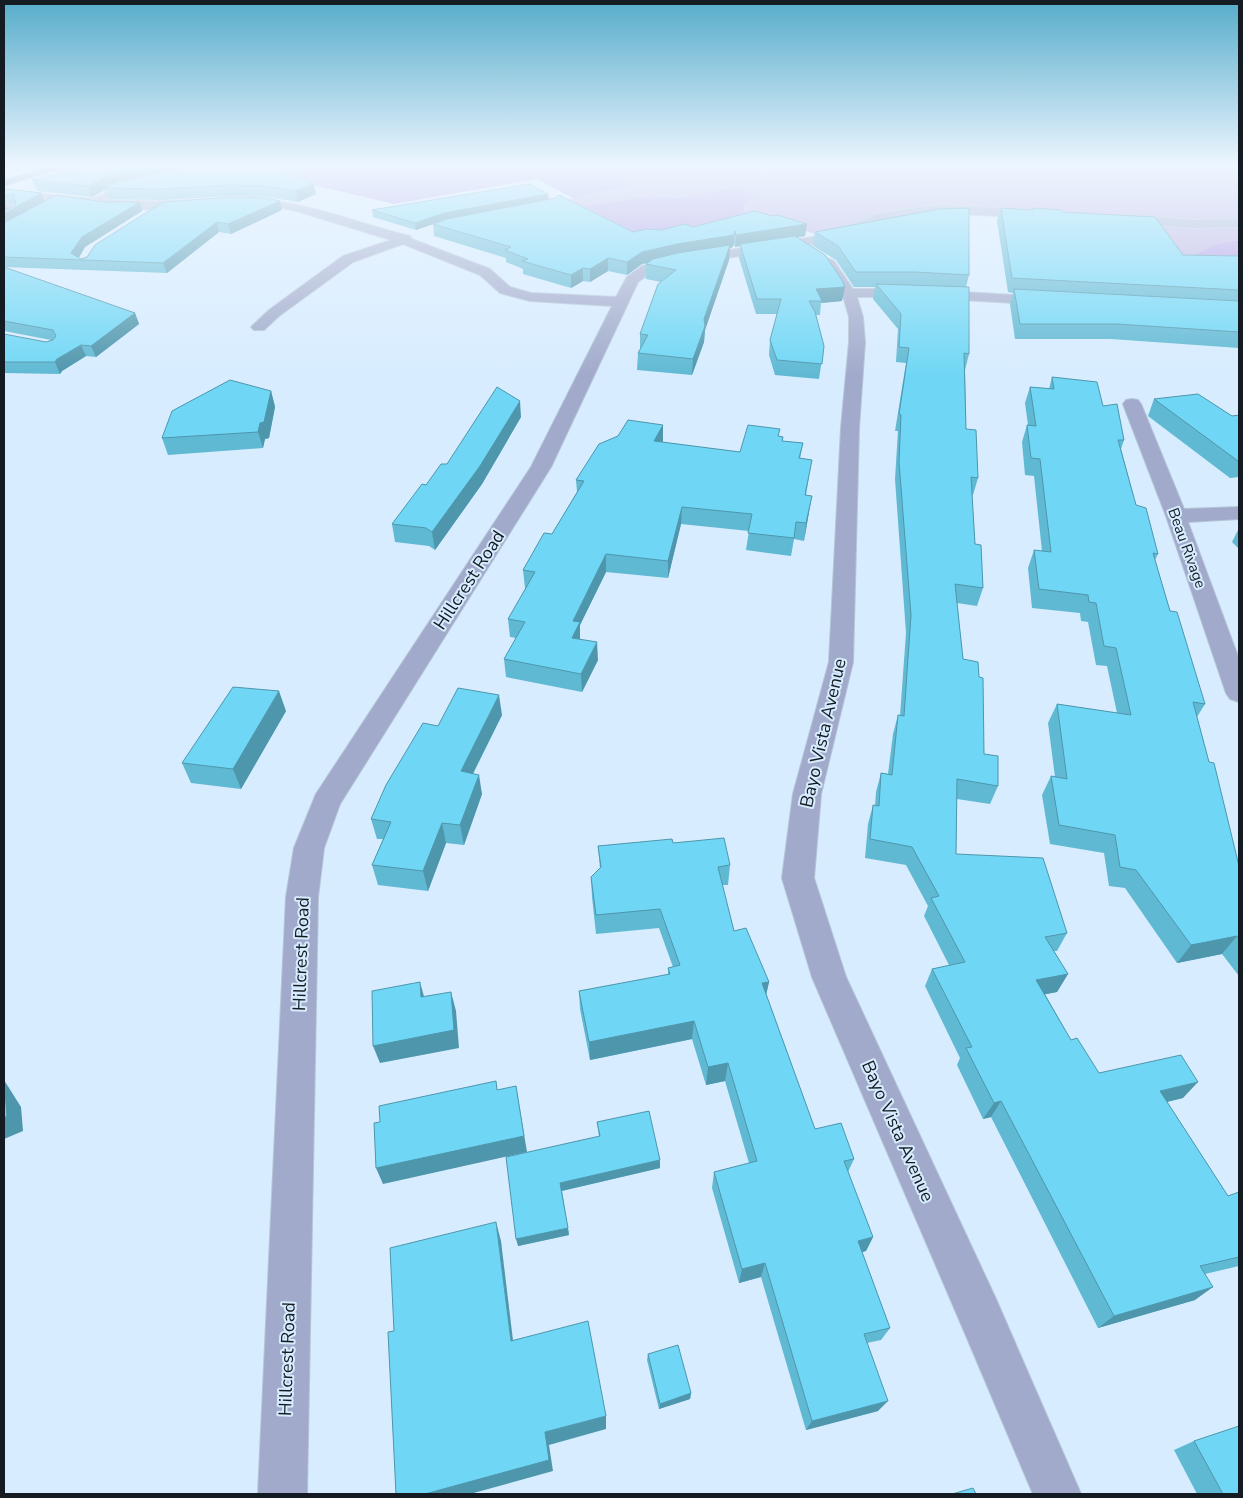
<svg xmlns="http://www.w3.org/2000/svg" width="1243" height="1498" font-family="'Nunito Sans',sans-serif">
  <rect width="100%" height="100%" fill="#d7ecff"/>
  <polygon fill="#bdaede" points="607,166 1239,166 1239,240 1218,243 1178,274 1171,247 971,210 828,238 760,217 742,221 745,205 735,187 678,198 649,196 583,206 552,206 573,198 630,185"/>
  <g fill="#b199e1">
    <polygon points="275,166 607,166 631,185 573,198 537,179 394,204 318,186 272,183"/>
    <polygon points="735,187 754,193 745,205 742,221 640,237 583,206 649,196 678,198"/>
    <polygon points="1239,240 1239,269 1183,261 1219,243"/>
  </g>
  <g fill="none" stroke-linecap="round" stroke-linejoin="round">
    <g stroke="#b4c6d7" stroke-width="2">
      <g id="service">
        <path d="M129,185H132V189C121,191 92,208 85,203L118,186Z"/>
        <polygon points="4,205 17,205 19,213 4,221 4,216 11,212 10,209 4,209"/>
      </g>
    </g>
    <g stroke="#b4c6d7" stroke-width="2">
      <g id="minor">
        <path d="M4,189C67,197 130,204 194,200L200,204C185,220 32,199 4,195Z"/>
        <path d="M244,199C301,199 356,223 410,236L412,239L490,269L510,287L531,293L616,297L627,277L642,266L677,258L825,235L879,213L939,205L1037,210L1043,214L1037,218L939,213L903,217L882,220L828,242L677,266L652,272L638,282L551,467L340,804L324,848L318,897L307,1494H258L286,897L294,848L316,794L531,467L612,306L530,301L500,293L480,275L403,244L353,262L279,316L264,330H254L251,327L269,310L343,256L391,240L296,211L268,205L240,204L238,202L240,200Z"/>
        <polygon points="1122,215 1195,220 1239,219 1239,227 1195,228 1118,222 1116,219"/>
        <polygon points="822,256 834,261 853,289 912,289 1050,297 1055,298 1057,301 1055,304 1050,305 912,297 857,297 863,317 865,342 859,428 853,662 821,794 814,878 846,977 996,1299 1081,1494 1033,1494 964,1331 812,977 782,878 793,794 829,662 841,428 849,342 849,317 842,293 824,267 815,260"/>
        <polygon points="1132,399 1138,400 1141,404 1184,509 1239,507 1239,519 1188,522 1239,659 1239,702 1230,699 1226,693 1166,516 1123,404 1126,400"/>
      </g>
    </g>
    <g stroke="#b4c6d7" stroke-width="2">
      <polygon id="primary" points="51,166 69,166 4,186 4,180"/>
    </g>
    <use href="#service" fill="#a1aaca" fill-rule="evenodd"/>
    <use href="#minor" fill="#a1aaca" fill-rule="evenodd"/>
    <use href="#primary" fill="#6674ad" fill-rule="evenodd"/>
  </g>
  <g fill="#5fb9d3" fill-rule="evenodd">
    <polygon points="278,166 316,194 298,202 268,197 234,196 162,200 108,199 105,190 92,197 37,191 32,180"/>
    <path d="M4,190L44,201L142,211L85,247L79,258L81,259L87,257L95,245L282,210L231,234L219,232L167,273L4,267ZM6,204H16V205L8,209Z"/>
    <polygon points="549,200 633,232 693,227 772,216 807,224 805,236 798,237 842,301 821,303 820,315 816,315 824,346 819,379 775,375 769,355 770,340 777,314 756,314 739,258 740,246 735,247 734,243 733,247 730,248 729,260 705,330 704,342 692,375 637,370 638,353 640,350 640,334 661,282 646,279 646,264 648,263 642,264 627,275 608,271 590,282 583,281 571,288 523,274 523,269 506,262 506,258 434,236 433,224 416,230 373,217 372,210"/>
    <polygon points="1001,208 1032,210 1033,208 1062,212 1183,255 1239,256 1239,348 1111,339 1015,339 1010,304 1013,293 1008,292 997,221"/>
    <polygon points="815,232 969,275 966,287 969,354 965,370 966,429 978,478 973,495 972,495 975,544 983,588 977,606 957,603 963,659 979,677 984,754 998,786 990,804 957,799 956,854 1067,933 1057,951 1054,951 1068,974 1057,992 1045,994 1071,1040 1099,1073 1183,1098 1167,1102 1228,1196 1239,1192 1239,1266 1205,1274 1195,1300 1098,1328 991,1117 983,1119 957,1065 960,1058 925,986 932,969 949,965 924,916 928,906 906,865 865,858 868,824 873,805 875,806 876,792 881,773 888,774 893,734 898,715 900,716 906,633 895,479 898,431 895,431 906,363 896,362 898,329 873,299 875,287 854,287 836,260 813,246"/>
    <polygon points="4,267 135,313 139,324 96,357 86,356 62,371 60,374 4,373 4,334 46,342 51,340 4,331"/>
    <polygon points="1052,377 1103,406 1124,440 1121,449 1136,505 1158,554 1155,560 1170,611 1205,704 1197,717 1209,762 1239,866 1239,976 1222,954 1177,963 1125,888 1109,886 1104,853 1050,844 1042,795 1051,776 1055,777 1048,723 1057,704 1117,713 1107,666 1096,665 1088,622 1081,621 1080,613 1032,608 1028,568 1034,550 1042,551 1034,476 1025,475 1022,442 1027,425 1028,425 1025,403 1030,387 1049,389"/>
    <polygon points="271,391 275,407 269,438 265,439 263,448 168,455 162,438"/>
    <polygon points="1154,399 1232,416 1239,415 1239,477 1230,478 1148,416"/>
    <polygon points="521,417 482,484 435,550 429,546 395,542 392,524 426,485 447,464"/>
    <polygon points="663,425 663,441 662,442 740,452 779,436 783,437 782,441 803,443 800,459 809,476 806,495 809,512 804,541 794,539 791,556 746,550 749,531 681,524 668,578 606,572 580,625 580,639 598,660 582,692 506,677 504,659 516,638 510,637 508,619 526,588 525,588 523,570 552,534 577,492 576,480"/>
    <polygon points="1239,528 1239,549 1232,542"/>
    <polygon points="286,711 241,789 191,783 182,763"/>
    <polygon points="502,715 473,774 482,794 464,845 446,843 428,891 378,885 372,865 383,839 377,839 371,819 438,726"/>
    <polygon points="673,843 730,865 728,885 722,885 734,931 769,982 766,994 815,1129 854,1159 848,1172 873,1237 866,1251 862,1252 890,1328 881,1340 867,1343 878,1411 806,1430 761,1277 739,1283 712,1188 714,1172 749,1163 725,1081 706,1085 692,1039 590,1060 580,1009 579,991 668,975 668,968 673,967 659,928 596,934 592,897 591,877 600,869 598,846"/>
    <polygon points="597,1122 660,1160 660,1168 562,1191 569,1235 518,1246 599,1137"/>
    <polygon points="648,1354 691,1393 690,1399 659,1409 647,1360"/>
    <polygon points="1194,1441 1239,1494 1197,1494 1174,1450"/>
  </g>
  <g fill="#4e96ac">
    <polygon points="154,166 215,166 105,188 105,190 92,197 88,186 114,173"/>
    <polygon points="313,183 316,194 298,202 296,191"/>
    <polygon points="41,193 45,202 4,226 4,214"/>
    <polygon points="548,194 549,201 445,220 416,230 415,223 444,213"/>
    <polygon points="280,201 282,210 231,234 228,224"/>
    <polygon points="5,202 9,211 4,214 4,203"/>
    <polygon points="140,202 142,211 85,247 77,260 71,253 82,237"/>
    <polygon points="217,222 219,232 167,273 163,263"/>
    <polygon points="807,224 805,236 740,246 740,244 740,246 735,247 736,235"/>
    <polygon points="735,231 734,243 733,247 730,248 729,260 705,330 704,342 692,375 693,359 677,256 642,264 627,275 627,262 642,252"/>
    <polygon points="608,258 608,271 590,282 590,269"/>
    <polygon points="583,268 583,281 571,288 571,275"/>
    <polygon points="845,287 842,301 821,303 822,301 816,289"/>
    <polygon points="135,313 139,324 96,357 91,346"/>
    <polygon points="81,345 86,356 62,371 60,374 55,362 57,359"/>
    <polygon points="271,391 275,407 269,438 265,439 263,448 258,432 260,423"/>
    <polygon points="520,401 521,417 482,484 435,550 432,532"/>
    <polygon points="663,425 663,441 654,458 654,441"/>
    <polygon points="812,496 809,512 804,541 806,523"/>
    <polygon points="682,507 681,524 668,578 668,561"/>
    <polygon points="606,554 606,572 580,625 580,639 572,638 573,621"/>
    <polygon points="597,642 598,660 582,692 581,674"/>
    <polygon points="279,691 286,711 241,789 233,769"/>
    <polygon points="499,695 502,715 464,791 461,771"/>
    <polygon points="479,775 482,794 464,845 460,825"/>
    <polygon points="442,823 446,843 428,891 423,871"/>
    <polygon points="1237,936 1222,954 1177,963 1191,945"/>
    <polygon points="1068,974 1057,992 1026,998 1036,980"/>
    <polygon points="420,982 425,1000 421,997"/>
    <polygon points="769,982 765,1000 762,983"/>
    <polygon points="451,992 456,1011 459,1048 380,1063 373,1046"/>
    <polygon points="694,1021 692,1039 590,1060 589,1042"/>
    <polygon points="728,1063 725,1081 706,1085 708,1067"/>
    <polygon points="4,1080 21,1107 23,1131 4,1139"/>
    <polygon points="1198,1082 1183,1098 1145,1107 1160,1091"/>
    <polygon points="516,1086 527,1152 383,1184 376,1168"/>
    <polygon points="1001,1101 991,1117 983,1119 994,1103"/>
    <polygon points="660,1160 660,1168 561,1191 560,1183"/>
    <polygon points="496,1222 501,1241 515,1357 511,1341"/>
    <polygon points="568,1228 569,1235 518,1246 516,1239"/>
    <polygon points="873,1237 866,1251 851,1255 858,1241"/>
    <polygon points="765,1263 761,1277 739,1283 742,1269"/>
    <polygon points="1213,1287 1195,1300 1098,1328 1114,1316"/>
    <polygon points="691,1393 690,1399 659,1409 660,1404"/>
    <polygon points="888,1401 878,1411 806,1430 812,1421"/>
    <polygon points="606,1416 606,1429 549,1445 553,1471 470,1494 425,1494 545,1432"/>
  </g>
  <g fill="#6fd7f5" stroke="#4e96ac">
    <polygon points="88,166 154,166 114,173 88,186 32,180"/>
    <polygon points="195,166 278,166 313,183 296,191 266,186 231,185 159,189 105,188 120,181"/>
    <polygon points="529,184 548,194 444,213 415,223 372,210"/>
    <polygon points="7,189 41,193 4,214 4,211 16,205 14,194 4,195 4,190"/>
    <polygon points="56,195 105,202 140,202 82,237 71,253 81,259 87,257 95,245 163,202 232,197 266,198 280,201 228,224 217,222 163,263 4,257 4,223"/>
    <polygon points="559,195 633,232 647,229 662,230 684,224 693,227 755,211 772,216 777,215 807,224 736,235 735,231 734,235 677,244 642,252 627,262 608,258 590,269 583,268 571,275 522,261 528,259 505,250 511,247 433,224 447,219 556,198"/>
    <polygon points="969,208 969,275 915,272 856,272 838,246 815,232 939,209"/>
    <polygon points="1001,208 1033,210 1033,208 1062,210 1062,212 1155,217 1183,255 1239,256 1239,290 1012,278"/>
    <polygon points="795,236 825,255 842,280 845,287 816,289 822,301 809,301 815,312 824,346 822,364 777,360 770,340 781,299 757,299 740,244"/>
    <polygon points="730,245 704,319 705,326 693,359 638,353 648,335 640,334 658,284 676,270 646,264 653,259 678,253"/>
    <polygon points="4,267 135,313 91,346 81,345 57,359 55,362 4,362 4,334 46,342 53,340 56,336 53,330 4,321"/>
    <polygon points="876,284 969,287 969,354 964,353 966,429 976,430 978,478 971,477 975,544 981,545 983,588 955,584 963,659 978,662 979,677 983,678 984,754 998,756 998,786 957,779 956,854 1043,858 1067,933 1045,937 1068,974 1036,980 1071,1040 1077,1038 1099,1073 1181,1055 1198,1082 1160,1091 1228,1196 1239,1192 1239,1257 1200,1266 1213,1287 1114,1316 1001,1101 994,1103 966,1048 972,1047 932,969 965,962 931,898 939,896 912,847 870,839 873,805 879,806 881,773 892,775 898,715 904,716 911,615 899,462 901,415 899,414 909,348 899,347 901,314"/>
    <polygon points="1014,289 1239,301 1239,332 1117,324 1020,324"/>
    <polygon points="1052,377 1097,382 1103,406 1117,404 1124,440 1118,440 1136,505 1146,508 1158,554 1153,553 1170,611 1177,612 1205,704 1193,702 1209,762 1214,763 1239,866 1239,939 1237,936 1191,945 1136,870 1120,867 1115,835 1059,825 1051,776 1067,779 1057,704 1131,715 1116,648 1104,646 1096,603 1089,602 1088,595 1039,589 1034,550 1051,552 1040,459 1031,458 1027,425 1036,426 1030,387 1054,389"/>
    <polygon points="230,380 271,391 264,422 260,423 258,432 162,438 172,411"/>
    <polygon points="497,387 520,401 480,466 432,532 426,528 392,524 422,484 426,485 441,464 447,464"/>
    <polygon points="1198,394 1232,416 1239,415 1239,461 1238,461 1154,399"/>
    <polygon points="628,420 663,425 654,441 740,452 748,425 780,429 778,436 783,437 782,441 803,443 799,458 812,460 805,495 812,496 806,523 796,522 794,538 748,533 752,514 682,507 668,561 606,554 573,621 580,622 572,638 597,642 581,674 504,659 525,622 508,619 535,572 523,570 544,533 552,534 584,481 576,480 599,444 618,436"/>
    <polygon points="233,687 279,691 233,769 182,763"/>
    <polygon points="458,688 499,695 461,771 479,775 460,825 442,823 423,871 372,865 391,822 371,819 386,785 423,723 438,726"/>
    <polygon points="724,838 730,865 718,867 734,931 746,928 769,982 762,983 815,1129 841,1123 854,1159 844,1161 873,1237 858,1241 890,1328 864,1334 888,1401 812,1421 765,1263 742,1269 714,1172 757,1161 728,1063 708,1067 694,1021 589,1042 579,991 670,974 668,968 680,965 660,909 596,915 591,877 601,867 598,846 672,839 673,843"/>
    <polygon points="420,982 421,997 451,992 454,1030 373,1046 372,991"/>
    <polygon points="496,1081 497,1090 516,1086 524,1136 376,1168 374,1123 380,1122 379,1106"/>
    <polygon points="4,1089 5,1092 7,1116 4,1118"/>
    <polygon points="649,1111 660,1160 560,1183 568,1228 516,1239 506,1157 600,1136 597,1122"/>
    <polygon points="496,1222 511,1341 588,1321 606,1416 545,1432 549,1460 425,1494 396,1494 388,1332 394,1331 390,1248"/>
    <polygon points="678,1345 691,1393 660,1404 648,1354"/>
    <polygon points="1239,1426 1239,1494 1223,1494 1194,1441"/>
    <polygon points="973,1488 976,1494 952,1494"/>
  </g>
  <linearGradient id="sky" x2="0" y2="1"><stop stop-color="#56acca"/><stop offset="0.44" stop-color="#edf6ff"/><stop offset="1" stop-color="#edf6ff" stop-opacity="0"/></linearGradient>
  <rect width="1243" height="376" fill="url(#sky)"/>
  <g text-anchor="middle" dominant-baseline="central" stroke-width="4" stroke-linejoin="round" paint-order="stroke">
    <g font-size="15" fill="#141b22" stroke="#d7ecff">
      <text transform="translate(1187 548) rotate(70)">Beau Rivage</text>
    </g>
    <g font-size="18" fill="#141b22" stroke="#d7ecff">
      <text transform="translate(469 580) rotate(-57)">Hillcrest Road</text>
      <text transform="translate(823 733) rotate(-77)">Bayo Vista Avenue</text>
      <text transform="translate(301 954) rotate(-88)">Hillcrest Road</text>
      <text transform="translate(898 1131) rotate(66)">Bayo Vista Avenue</text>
      <text transform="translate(287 1359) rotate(-88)">Hillcrest Road</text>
    </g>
  </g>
  <rect width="1243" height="1498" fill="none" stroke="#141b22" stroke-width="10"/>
</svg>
